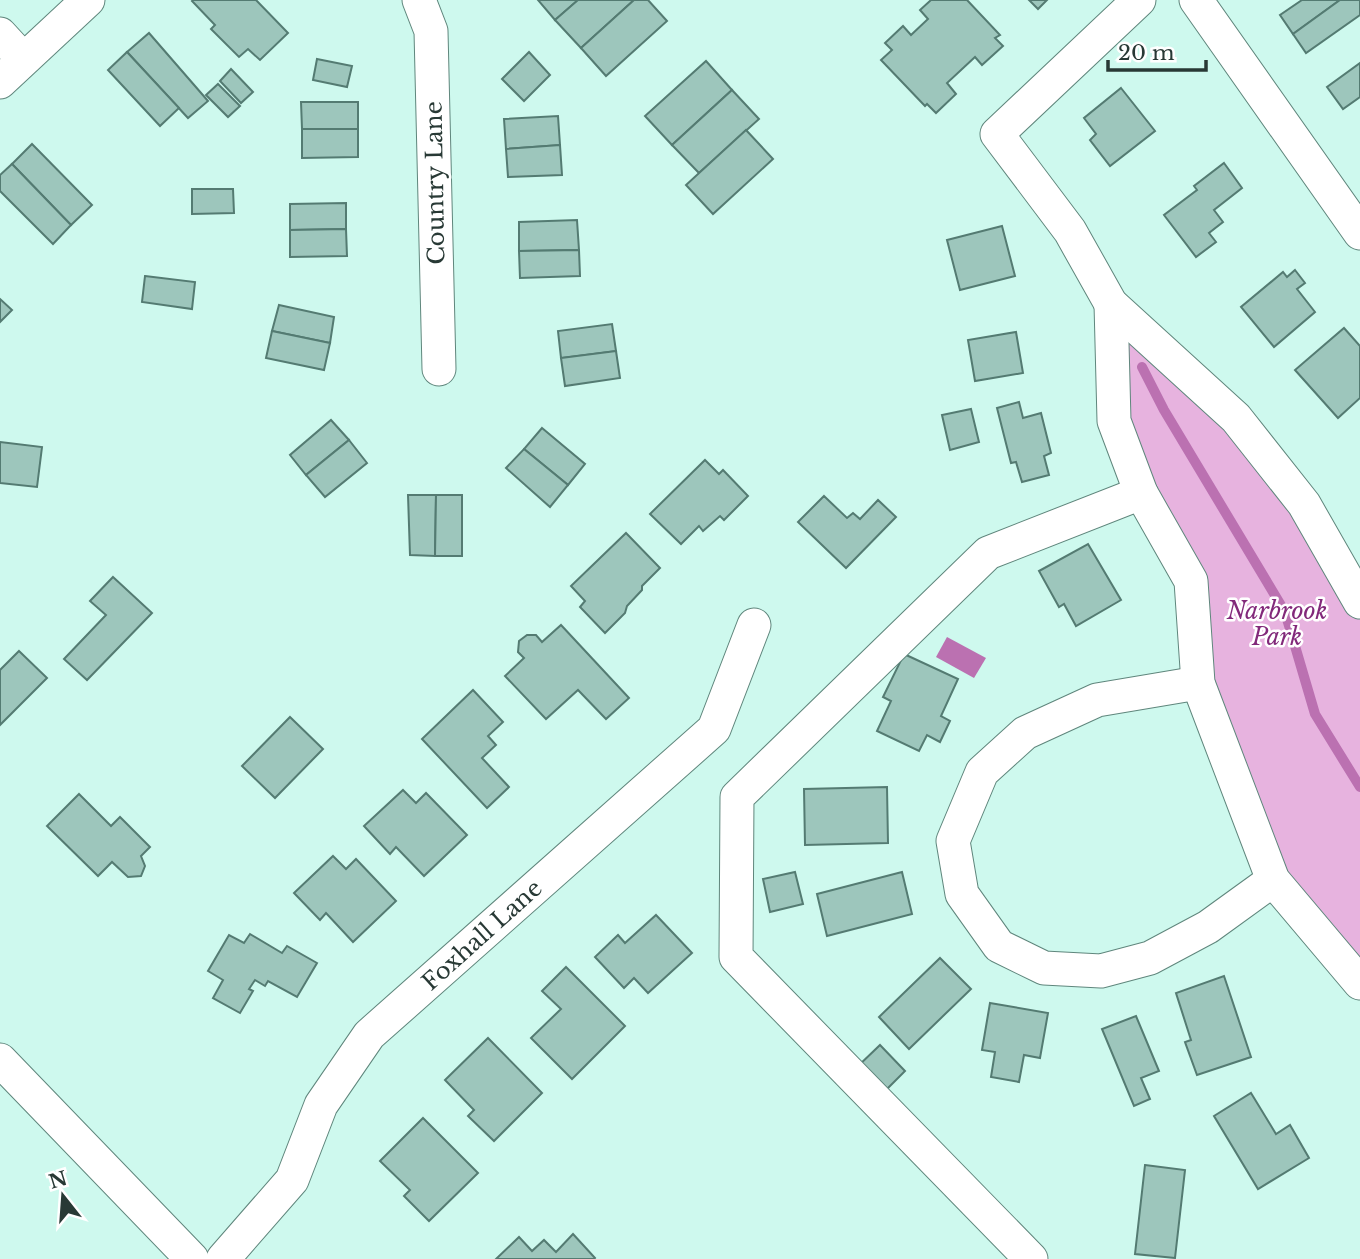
<svg xmlns="http://www.w3.org/2000/svg" width="1360" height="1259" font-family="'Libre Baskerville',serif">
  <rect width="100%" height="100%" fill="#cef9ee"/>
  <polygon fill="#e7b3df" points="1111,304 1236,418 1360,602 1360,984 1273,880 1198,683 1191,581 1141,493"/>
  <polygon fill="#bb71b1" points="947,637 986,658 974,678 936,657"/>
  <g fill="none" stroke-linecap="round" stroke-linejoin="round">
    <polyline stroke="#bb71b1" stroke-width="10" points="1142,367 1164,410 1285,612 1315,714 1360,787"/>
  </g>
  <g fill="#9dc6bc" stroke="#547b72" stroke-width="2">
    <polygon points="193,0 256,0 288,33 260,60 248,49 239,57 211,29 215,25 192,1"/>
    <polygon points="538,0 578,0 555,20"/>
    <polygon points="578,0 634,0 581,48 555,20"/>
    <polygon points="634,0 648,0 667,21 606,76 581,48"/>
    <polygon points="931,0 967,0 1000,35 995,38 1003,46 982,65 975,57 947,83 956,94 936,113 927,104 925,106 881,60 892,50 885,43 903,26 911,35 928,19 920,10"/>
    <polygon points="1029,0 1047,0 1038,9"/>
    <polygon points="1302,0 1340,0 1293,34 1280,15"/>
    <polygon points="1340,0 1360,0 1360,15 1306,53 1293,34"/>
    <polygon points="149,33 208,101 188,118 127,52"/>
    <polygon points="127,52 179,108 160,126 108,70"/>
    <polygon points="529,52 550,75 524,101 502,79"/>
    <polygon points="317,59 352,66 347,87 313,80"/>
    <polygon points="706,61 732,90 672,145 645,116"/>
    <polygon points="1360,63 1360,97 1343,109 1327,87"/>
    <polygon points="231,69 253,92 241,103 220,81"/>
    <polygon points="218,84 240,106 228,117 206,95"/>
    <polygon points="1121,88 1155,131 1110,166 1090,140 1096,134 1084,118"/>
    <polygon points="732,90 759,119 699,173 672,145"/>
    <polygon points="301,102 358,102 358,129 302,129"/>
    <polygon points="558,116 560,145 506,149 504,119"/>
    <polygon points="302,129 358,129 358,157 302,158"/>
    <polygon points="746,130 773,159 713,214 686,185"/>
    <polygon points="32,144 92,205 71,225 12,164"/>
    <polygon points="560,145 562,175 508,177 506,149"/>
    <polygon points="1224,163 1242,188 1214,210 1223,222 1209,233 1216,242 1196,257 1164,215 1197,190 1194,186"/>
    <polygon points="12,164 71,225 53,244 0,191 0,175"/>
    <polygon points="192,189 233,189 234,213 192,214"/>
    <polygon points="346,203 346,229 290,230 290,204"/>
    <polygon points="577,220 579,250 519,251 519,222"/>
    <polygon points="1002,226 1015,276 960,290 947,240"/>
    <polygon points="346,229 347,256 290,257 290,230"/>
    <polygon points="579,250 580,276 520,278 519,251"/>
    <polygon points="1295,270 1305,283 1297,289 1315,312 1274,347 1241,307 1283,272 1287,277"/>
    <polygon points="145,276 195,282 192,309 142,302"/>
    <polygon points="0,299 12,310 0,322"/>
    <polygon points="279,305 334,317 330,343 272,331"/>
    <polygon points="612,324 616,351 561,358 558,331"/>
    <polygon points="1344,328 1360,346 1360,398 1338,418 1295,370"/>
    <polygon points="272,331 330,343 324,370 266,358"/>
    <polygon points="1016,332 1023,373 975,381 968,340"/>
    <polygon points="616,351 620,378 565,386 561,358"/>
    <polygon points="1019,402 1023,418 1041,413 1051,453 1044,456 1049,475 1022,482 1016,462 1011,463 997,408"/>
    <polygon points="971,409 979,442 950,450 942,415"/>
    <polygon points="331,420 349,440 306,475 290,455"/>
    <polygon points="542,428 585,464 568,485 524,449"/>
    <polygon points="349,440 367,463 325,497 306,475"/>
    <polygon points="0,442 42,447 37,487 0,483"/>
    <polygon points="524,449 568,485 550,507 506,468"/>
    <polygon points="705,460 719,474 723,470 748,496 724,520 720,516 703,531 699,526 681,544 650,514"/>
    <polygon points="408,495 436,495 435,556 410,555"/>
    <polygon points="436,495 462,495 462,556 435,556"/>
    <polygon points="824,496 847,518 853,513 860,519 878,500 896,517 846,568 798,522"/>
    <polygon points="626,533 660,568 642,586 642,590 627,606 625,613 605,633 580,607 585,601 571,586"/>
    <polygon points="1088,544 1121,600 1076,626 1064,604 1059,607 1039,571"/>
    <polygon points="113,577 152,613 87,680 64,659 106,615 90,601"/>
    <polygon points="561,625 629,698 606,719 578,690 546,719 505,676 524,658 518,652 519,641 527,635 536,635 542,642"/>
    <polygon points="19,651 47,678 0,725 0,670"/>
    <polygon points="904,654 958,679 941,716 950,721 940,742 927,735 919,751 877,731 891,701 883,697"/>
    <polygon points="473,690 503,722 488,736 496,745 482,758 509,787 487,808 422,739"/>
    <polygon points="290,717 323,749 275,798 242,766"/>
    <polygon points="887,787 888,843 805,845 804,789"/>
    <polygon points="403,790 416,803 426,793 467,835 424,876 396,847 390,854 364,826"/>
    <polygon points="79,794 111,826 120,817 150,847 141,856 145,866 141,876 128,877 112,862 98,876 47,826"/>
    <polygon points="333,856 346,869 356,859 396,901 353,942 326,913 320,920 294,893"/>
    <polygon points="795,872 803,904 770,912 763,879"/>
    <polygon points="902,872 912,914 827,936 817,894"/>
    <polygon points="656,915 692,953 648,993 634,978 624,988 595,957 618,935 625,943"/>
    <polygon points="250,934 282,953 287,946 317,963 297,997 268,981 265,986 255,980 249,989 253,991 240,1013 213,998 223,980 208,971 229,935 244,943"/>
    <polygon points="940,958 971,989 909,1049 879,1017"/>
    <polygon points="566,967 625,1026 572,1079 531,1038 561,1009 542,991"/>
    <polygon points="1224,976 1251,1057 1197,1075 1185,1042 1191,1040 1176,993"/>
    <polygon points="990,1003 1048,1013 1040,1058 1024,1055 1019,1082 991,1077 995,1052 982,1050"/>
    <polygon points="1136,1016 1159,1071 1141,1078 1150,1099 1134,1106 1102,1029"/>
    <polygon points="488,1038 542,1093 494,1141 468,1116 474,1110 445,1080"/>
    <polygon points="880,1045 905,1071 882,1094 856,1068"/>
    <polygon points="1251,1093 1276,1134 1290,1125 1309,1158 1258,1189 1214,1116"/>
    <polygon points="423,1118 478,1173 429,1221 404,1196 410,1190 380,1161"/>
    <polygon points="1145,1165 1185,1170 1175,1258 1135,1254"/>
    <polygon points="573,1234 595,1258 594,1259 496,1259 519,1237 532,1251 544,1240 556,1252"/>
  </g>
  <g fill="none" stroke-linecap="round" stroke-linejoin="round">
    <g stroke="#5f867c" stroke-width="35">
      <g id="minor">
        <polyline points="419,0 431,31 439,369"/>
        <polyline points="1139,0 997,134 1070,231 1111,304 1236,418 1304,504 1360,602"/>
        <polyline points="1196,0 1360,233"/>
        <polyline points="0,34 23,59"/>
        <polyline points="0,82 88,0"/>
        <polyline points="1111,304 1114,421 1141,493 1191,581 1198,683 1273,880 1360,983"/>
        <polyline points="1198,683 1097,700 1025,733 982,772 953,841 962,894 999,946 1044,968 1101,971 1150,958 1208,927 1273,880"/>
        <polyline points="0,1060 192,1259"/>
        <polyline points="223,1259 292,1180 321,1105 369,1035 714,729 754,625"/>
        <polyline points="1031,1259 736,957 737,797 988,553 1141,493"/>
      </g>
    </g>
    <use href="#minor" stroke="#fff" stroke-width="33"/>
  </g>
  <g text-anchor="middle" dominant-baseline="central" stroke-width="5" stroke-linejoin="round" paint-order="stroke">
    <g font-size="23" fill="#283935" stroke="#fff">
      <text transform="translate(435 183) rotate(-91)">Country Lane</text>
      <text transform="translate(482 935) rotate(-42)">Foxhall Lane</text>
    </g>
    <g font-size="23" font-style="italic" fill="#82297a" stroke="#fff">
      <text x="1277" y="611">Narbrook<tspan x="1277" dy="26">Park</tspan></text>
    </g>
  </g>
  <g transform="translate(63 1196) rotate(343)" stroke="#ffffff" stroke-width="5" paint-order="stroke">
  <path d="M0-5L12 26L0 18L-12 26Z" fill="#283935"/>
  <text y="-10" font-size="19" font-weight="bold" text-anchor="middle" fill="#283935">N</text>
  </g>
  <path d="M1108 60v10h98v-10" fill="none" stroke="#283935" stroke-width="3.5"/>
  <text x="1118" y="60" font-size="21" fill="#283935" stroke="#ffffff" stroke-width="5" paint-order="stroke">20 m</text>
</svg>
